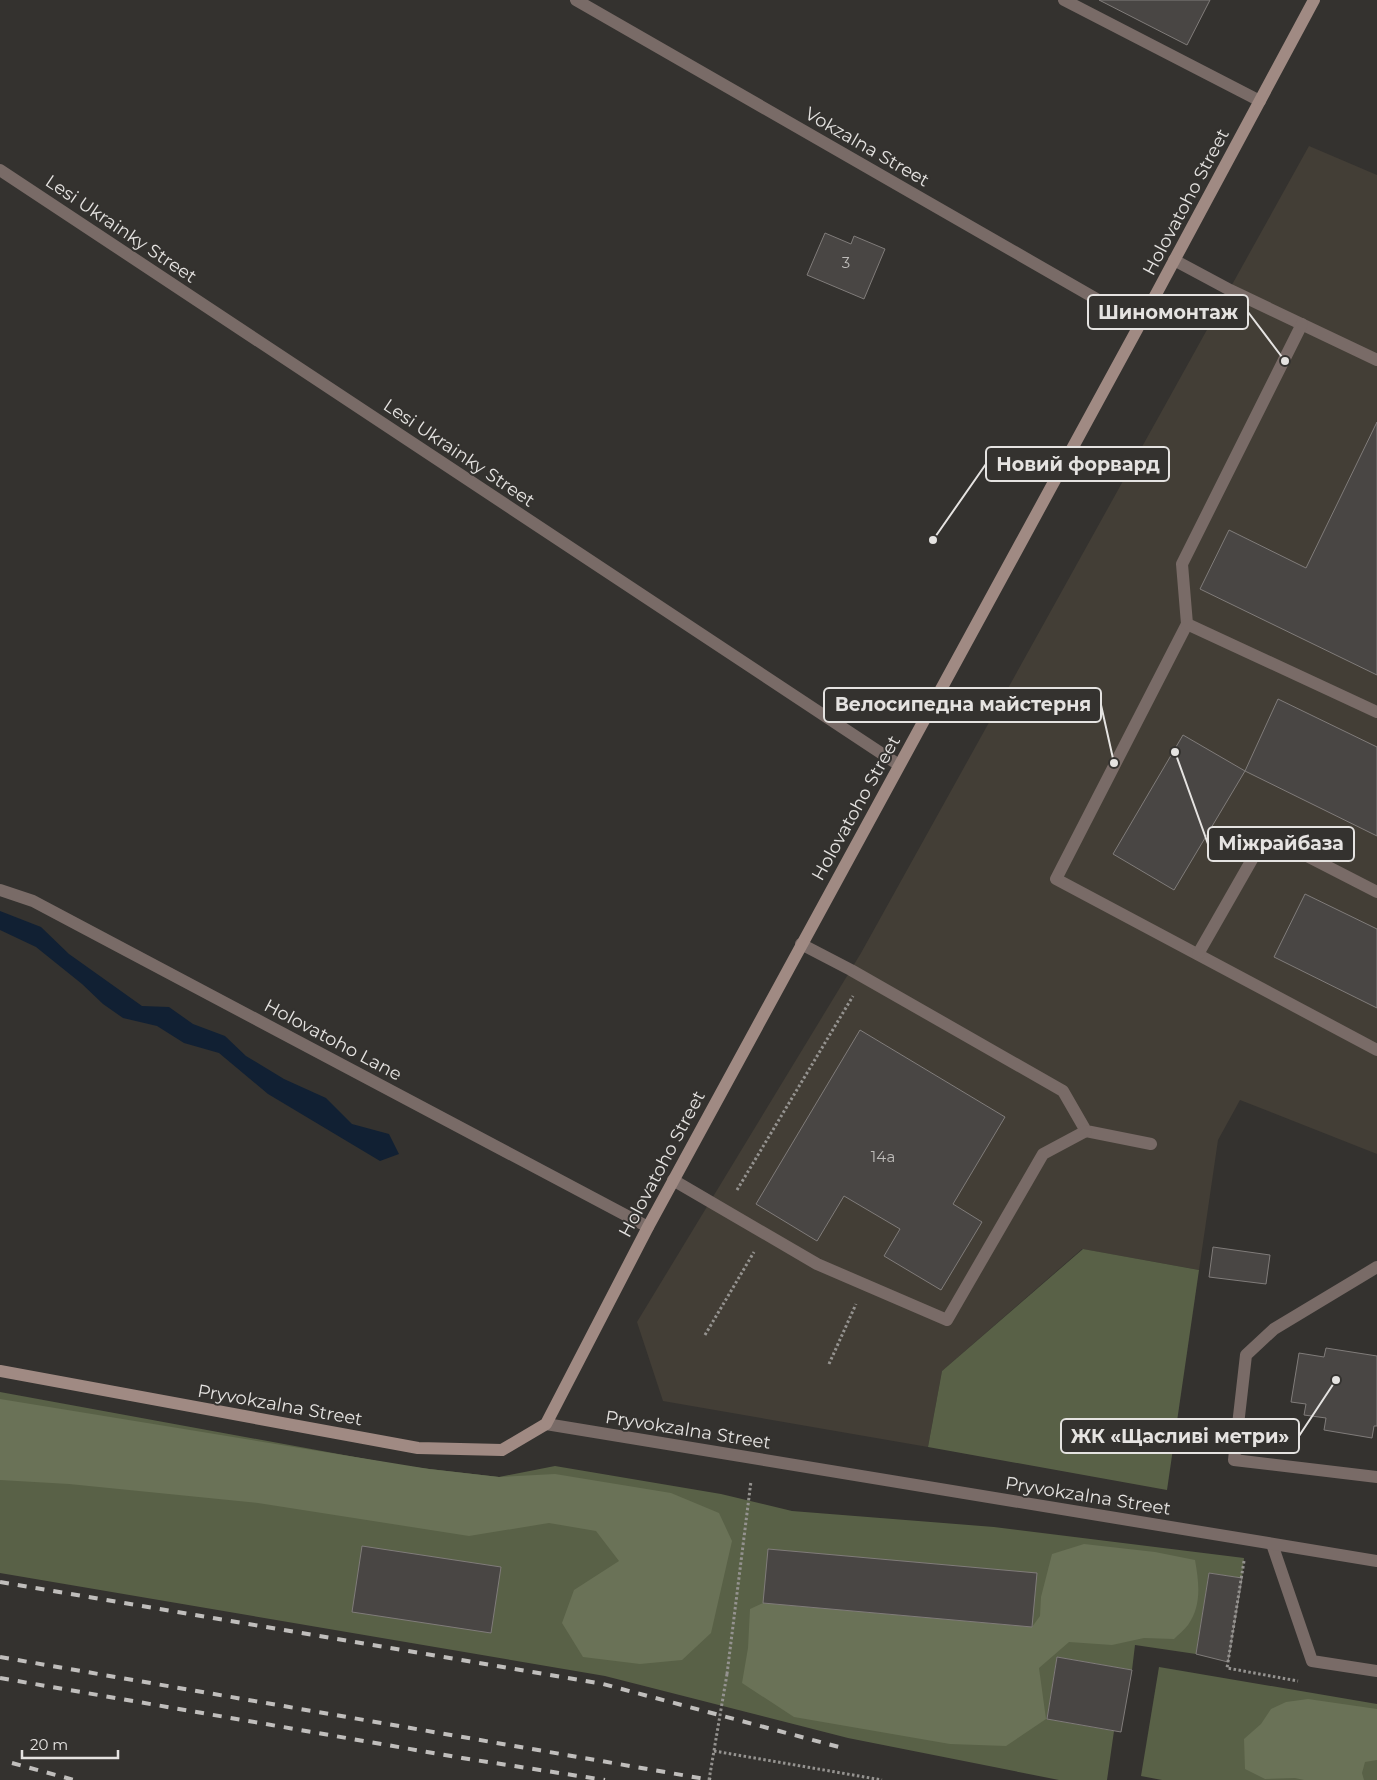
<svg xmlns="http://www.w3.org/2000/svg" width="1377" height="1780" font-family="Montserrat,sans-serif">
  <rect width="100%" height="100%" fill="#34322f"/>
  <polygon fill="#433e36" points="1309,146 1377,175 1377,1154 1240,1100 1218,1140 1199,1270 1082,1249 942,1371 928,1447 663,1401 637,1322 861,953"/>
  <g fill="#596147">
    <polygon points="1083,1249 1199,1270 1167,1490 928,1447 942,1371"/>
    <polygon points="0,1392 404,1466 499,1477 555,1466 721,1494 792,1511 994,1527 1244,1558 1242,1578 1209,1573 1196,1654 1135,1645 1132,1670 1057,1657 1047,1719 1114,1731 1107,1780 1059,1780 848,1738 605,1676 0,1573"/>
    <polygon points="1159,1667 1377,1704 1377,1780 1162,1780 1141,1776"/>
  </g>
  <g fill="#6a7257">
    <polygon points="0,1399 429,1469 499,1477 555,1474 671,1493 719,1513 732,1541 711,1633 682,1660 640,1664 583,1657 562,1623 574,1590 619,1561 596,1531 549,1523 469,1536 258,1503 69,1484 0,1480"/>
    <path d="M1084,1544L1155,1552L1195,1560C1199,1583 1202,1605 1188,1625C1184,1630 1178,1635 1174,1639L1144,1638L1112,1645L1069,1642L1039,1668L1046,1719L1006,1746L950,1744L794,1717L742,1683L748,1648L750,1609L763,1603L1032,1627L1040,1616L1041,1597L1052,1554Z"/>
    <polygon points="1308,1699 1377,1709 1377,1760 1365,1762 1362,1773 1364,1780 1304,1780 1295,1778 1265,1779 1245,1769 1244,1739 1261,1724 1271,1709 1286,1702"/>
  </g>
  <polygon fill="#112033" points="0,911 41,927 69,954 142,1006 169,1007 193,1024 225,1036 246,1056 284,1079 326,1098 352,1124 389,1134 399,1154 380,1161 268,1094 219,1053 184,1043 157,1026 123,1018 103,1004 82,984 36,947 0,930"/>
  <g fill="#494644" stroke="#807c7a">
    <polygon points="1099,0 1210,0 1187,45"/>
    <polygon points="825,233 851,244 854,236 885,249 864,299 807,275"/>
    <polygon points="1377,422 1377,675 1200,589 1229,530 1306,568"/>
    <polygon points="1278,699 1377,747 1377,836 1245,771"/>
    <polygon points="1183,735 1245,771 1174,890 1113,854"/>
    <polygon points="1305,894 1377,929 1377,1008 1274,957"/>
    <polygon points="860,1030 1005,1117 953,1204 982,1222 941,1290 884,1256 900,1229 844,1196 817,1241 756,1204"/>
    <polygon points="1213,1247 1270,1255 1266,1284 1209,1277"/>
    <polygon points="1326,1348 1377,1356 1377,1426 1374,1426 1372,1438 1324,1430 1326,1418 1304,1415 1306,1404 1291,1402 1299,1353 1324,1357"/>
    <polygon points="362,1546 501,1567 491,1633 352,1612"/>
    <polygon points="768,1549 1037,1573 1032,1627 763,1603"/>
    <polygon points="1209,1573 1242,1578 1228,1662 1196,1654"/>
    <polygon points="1057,1657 1132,1670 1121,1732 1047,1719"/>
  </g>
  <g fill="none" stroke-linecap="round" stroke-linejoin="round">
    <g stroke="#959390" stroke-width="3" stroke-dasharray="2.5 2.5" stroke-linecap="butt">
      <polyline points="737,1190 853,996"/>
      <polyline points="705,1335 754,1252"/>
      <polyline points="829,1364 856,1304"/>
      <polyline points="1244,1561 1227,1668 1298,1681"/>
      <polyline points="727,1674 751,1481"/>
      <polyline points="714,1751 882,1780"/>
    </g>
    <g stroke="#796b67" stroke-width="12">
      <polyline points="1064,0 1260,101"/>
      <polyline points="1174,260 1230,290 1377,360"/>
      <polyline points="1302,324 1182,564 1187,624 1056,879 1377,1050"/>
      <polyline points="1187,624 1377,712"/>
      <polyline points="801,944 851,970 1063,1091 1086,1131 1151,1144"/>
      <polyline points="1198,954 1266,835 1377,892"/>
      <polyline points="673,1180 817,1264 947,1320 1043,1154 1086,1131"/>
      <polyline points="1377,1267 1274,1329 1246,1355 1234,1460 1377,1477"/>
      <polyline points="1272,1544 1312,1661 1377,1671"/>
    </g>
    <g stroke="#796b67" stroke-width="12">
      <polyline points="576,0 1140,324"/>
      <polyline points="0,170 899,765"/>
      <polyline points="0,890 33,901 648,1227"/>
    </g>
    <polyline stroke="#796b67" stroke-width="12" points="546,1424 1377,1561"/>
    <polyline stroke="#a08a83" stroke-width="12" points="0,1371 418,1448 502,1450 546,1424 648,1227 1140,324 1314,0"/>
    <g stroke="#c0bebc" stroke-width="4" stroke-dasharray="9 9" stroke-linecap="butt">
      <polyline points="0,1582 603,1684 839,1747"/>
      <polyline points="0,1657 711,1780"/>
      <polyline points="0,1678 462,1758 605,1780"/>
      <polyline points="12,1763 74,1780"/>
    </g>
    <polyline stroke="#959390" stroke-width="3" stroke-dasharray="2.5 2.5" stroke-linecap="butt" points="709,1780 727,1674"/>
  </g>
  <g text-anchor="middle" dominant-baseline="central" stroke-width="4" stroke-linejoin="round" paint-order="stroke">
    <g font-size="15" fill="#bebcba">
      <text x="846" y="262">3</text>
      <text x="883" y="1156">14а</text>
    </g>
    <g font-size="18" fill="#e5e3e1" stroke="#34322f">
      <text transform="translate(867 147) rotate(30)">Vokzalna Street</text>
      <text transform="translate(1186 202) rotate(-62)">Holovatoho Street</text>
      <text transform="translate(121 229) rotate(34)">Lesi Ukrainky Street</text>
      <text transform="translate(459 453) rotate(34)">Lesi Ukrainky Street</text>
      <text transform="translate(856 808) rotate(-61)">Holovatoho Street</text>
      <text transform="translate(333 1040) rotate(28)">Holovatoho Lane</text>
      <text transform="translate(662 1164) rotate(-62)">Holovatoho Street</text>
      <text transform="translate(280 1405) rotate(10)">Pryvokzalna Street</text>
      <text transform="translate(688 1430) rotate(9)">Pryvokzalna Street</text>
      <text transform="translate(1088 1496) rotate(9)">Pryvokzalna Street</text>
    </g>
  </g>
  <path fill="none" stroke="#e5e3e1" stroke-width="2" d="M1285 361L1248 312M933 540L986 464M1114 763L1101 705M1175 752L1208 844M1336 1380L1299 1436"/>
  <g fill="#e5e3e1" stroke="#34322f" stroke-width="2">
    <circle cx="1285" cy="361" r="5"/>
    <circle cx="933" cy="540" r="5"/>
    <circle cx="1114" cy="763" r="5"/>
    <circle cx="1175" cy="752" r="5"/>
    <circle cx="1336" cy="1380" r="5"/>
  </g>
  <g fill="#34322f" stroke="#e5e3e1" stroke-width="2">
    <rect x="1088" y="295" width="160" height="34" rx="5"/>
    <rect x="986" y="447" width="183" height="34" rx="5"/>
    <rect x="824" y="688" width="277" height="34" rx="5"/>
    <rect x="1208" y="827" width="146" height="34" rx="5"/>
    <rect x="1061" y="1419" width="238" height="34" rx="5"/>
  </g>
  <g font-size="19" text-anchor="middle" font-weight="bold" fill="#e5e3e1">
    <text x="1168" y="319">Шиномонтаж</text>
    <text x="1078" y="471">Новий форвард</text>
    <text x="963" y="711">Велосипедна майстерня</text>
    <text x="1281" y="850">Міжрайбаза</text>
    <text x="1180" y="1443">ЖК «Щасливі метри»</text>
  </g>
  <path d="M22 1750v8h96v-8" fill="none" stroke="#e5e3e1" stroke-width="2.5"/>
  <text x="30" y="1750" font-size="15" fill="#e5e3e1" stroke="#34322f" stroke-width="4" paint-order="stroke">20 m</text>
</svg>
